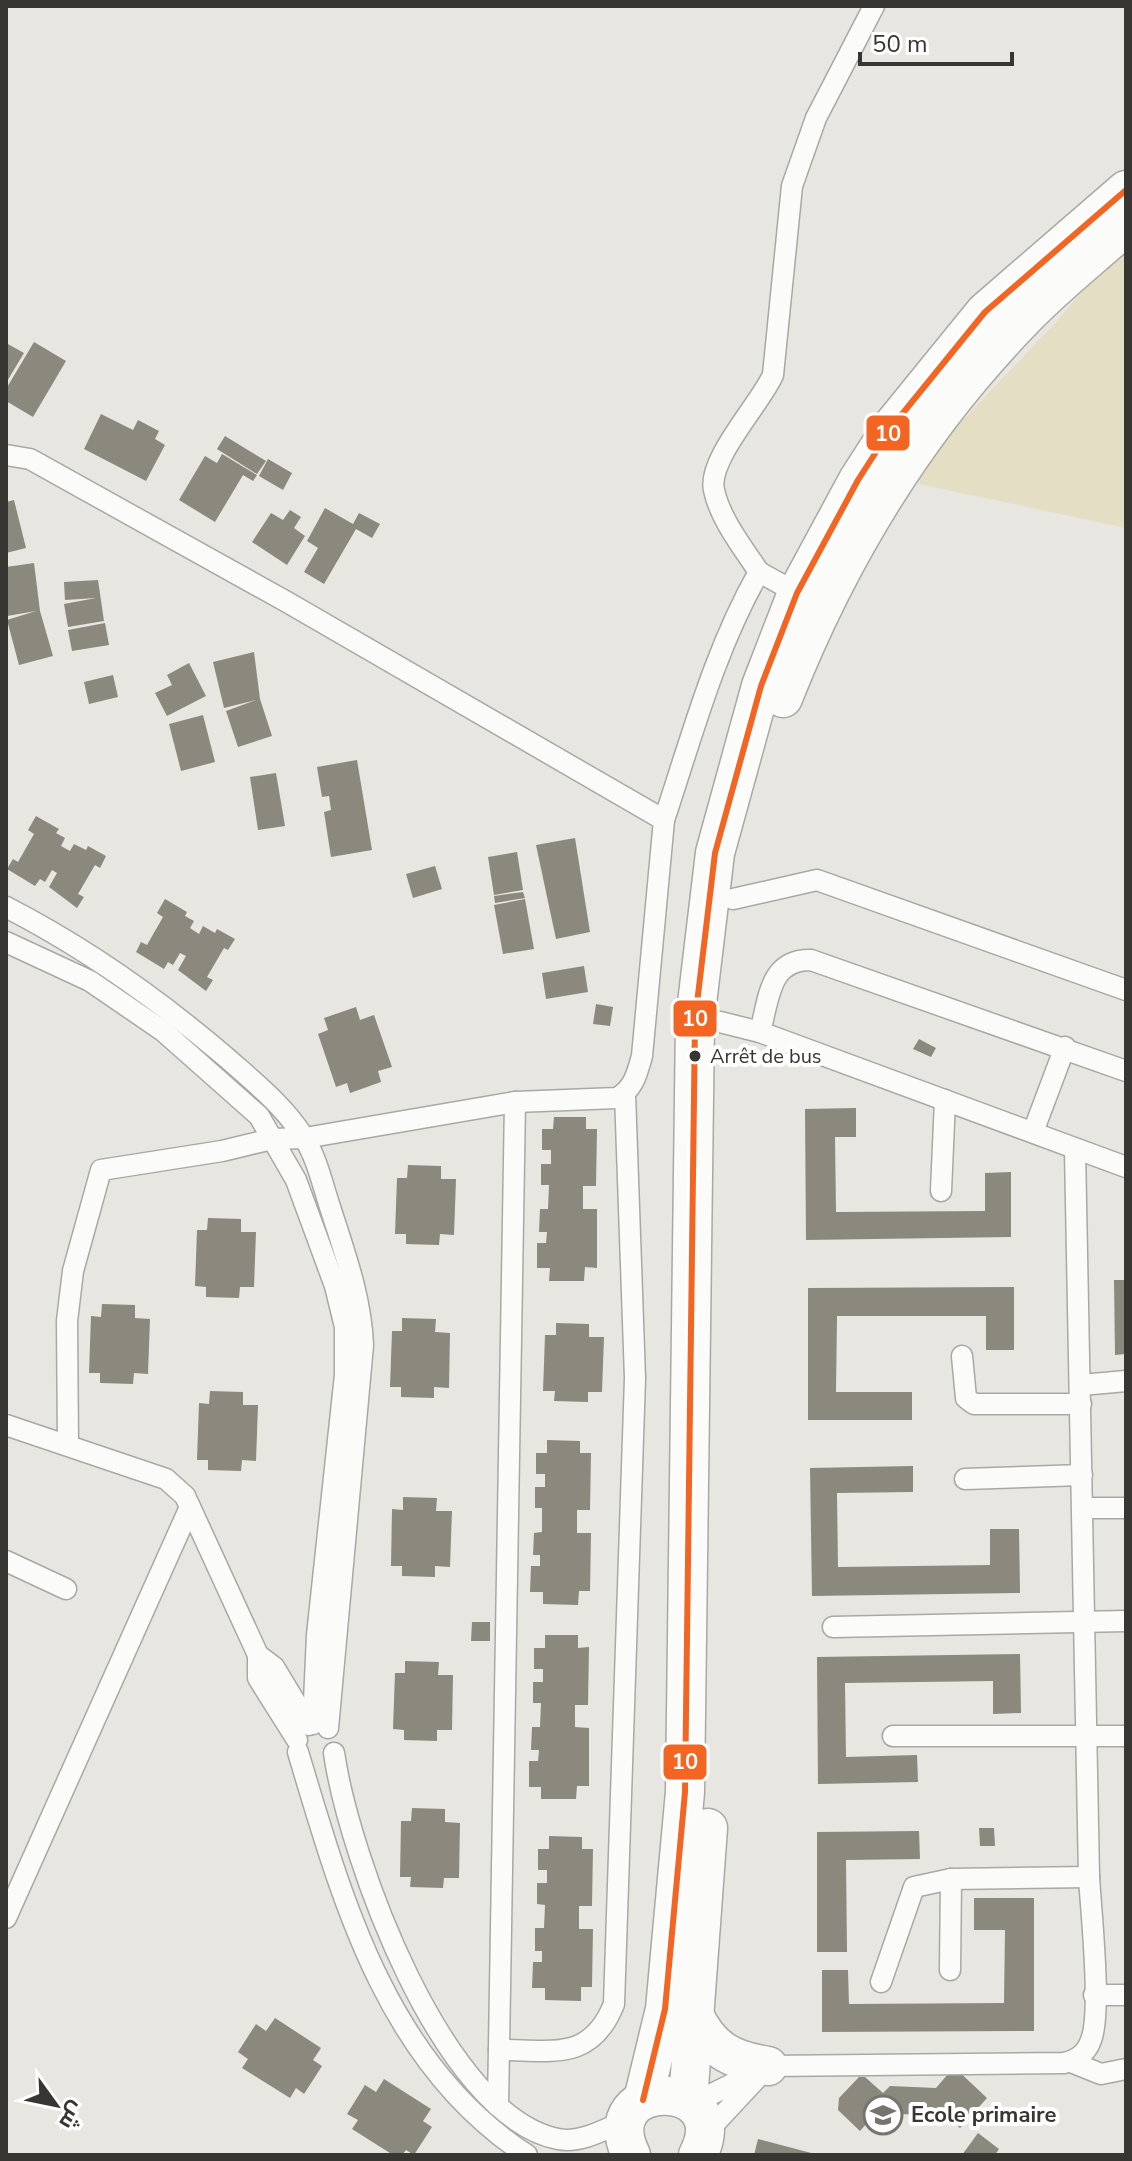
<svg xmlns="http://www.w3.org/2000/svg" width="1132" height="2161" font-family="'Nunito Sans',Cairo,sans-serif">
  <rect width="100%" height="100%" fill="#e7e6e0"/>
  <polygon fill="#e4dfc4" points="1126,248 1126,528 919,484 925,460 1056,322 1108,261"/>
  <g fill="#8b897d">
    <polygon points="34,342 66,361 33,417 6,401 6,389"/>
    <polygon points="6,343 24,353 6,383"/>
    <polygon points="101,414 133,430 138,420 159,431 155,439 165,445 146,481 84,449"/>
    <polygon points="225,436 266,461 257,474 217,449"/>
    <polygon points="222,454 257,475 253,481 243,475 215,522 179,500 205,456 217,463"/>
    <polygon points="268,459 292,473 283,490 259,476"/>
    <polygon points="14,500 26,548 6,553 6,502"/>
    <polygon points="325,508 353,524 359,513 380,524 372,538 356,529 324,584 304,572 318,548 307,541"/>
    <polygon points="290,510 301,517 294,528 305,536 287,565 252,542 271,513 283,520"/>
    <polygon points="34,563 40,611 53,656 19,665 7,620 36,611 7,616 6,567"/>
    <polygon points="98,580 104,621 68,627 64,604 96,598 65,600 64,582"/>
    <polygon points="105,623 109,645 72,651 68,630"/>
    <polygon points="254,652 260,699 272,736 238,747 226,711 256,700 224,708 213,662"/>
    <polygon points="189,663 206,696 167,716 155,693 172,685 167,675"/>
    <polygon points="113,675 118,697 89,704 84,682"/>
    <polygon points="203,715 215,762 181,771 169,724"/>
    <polygon points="357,760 372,850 331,857 324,812 331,810 329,796 322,797 317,767"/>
    <polygon points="276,773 285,826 258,830 250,777"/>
    <polygon points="36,816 59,829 56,833 65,838 61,846 70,851 74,844 86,850 88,846 106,856 100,868 95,865 78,894 84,897 77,908 49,887 57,873 52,870 45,882 40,879 35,886 7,869 13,859 18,862 34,834 28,830"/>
    <polygon points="575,838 590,932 556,939 536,845"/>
    <polygon points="517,852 523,890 494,895 488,857"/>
    <polygon points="435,866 442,889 413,898 406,874"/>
    <polygon points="523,892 525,898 495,903 494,896"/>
    <polygon points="165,899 187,912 185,916 194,921 190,928 199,934 203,926 215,933 217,929 235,939 228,950 224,948 207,977 213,980 206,991 178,970 186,956 180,953 173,965 168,962 164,969 136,952 141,942 147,945 163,917 157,913"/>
    <polygon points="525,899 534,949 503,954 494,905"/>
    <polygon points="584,966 588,992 546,999 542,973"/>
    <polygon points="596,1004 613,1007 610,1026 593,1024"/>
    <polygon points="356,1007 360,1020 374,1015 392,1067 378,1071 381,1082 350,1093 347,1083 336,1087 318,1034 328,1030 324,1018"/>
    <polygon points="919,1039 936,1048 931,1057 913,1049"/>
    <polygon points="856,1108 856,1137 835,1137 836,1212 985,1211 985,1173 1011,1172 1011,1237 806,1240 805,1109"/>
    <polygon points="554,1117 586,1117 586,1129 597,1129 596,1186 583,1186 583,1209 597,1209 597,1268 585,1267 584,1281 549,1281 550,1268 537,1268 537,1243 546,1243 547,1232 539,1232 540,1209 548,1209 549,1185 541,1185 541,1164 551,1164 551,1150 542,1150 542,1129 553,1129"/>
    <polygon points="408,1165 441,1166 441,1179 456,1179 454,1235 440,1234 439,1245 406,1244 406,1234 395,1234 397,1178 407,1178"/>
    <polygon points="208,1218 241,1219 241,1232 256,1232 254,1287 240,1287 239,1298 206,1297 206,1287 195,1286 197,1230 207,1230"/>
    <polygon points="1114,1280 1126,1280 1126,1354 1115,1355"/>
    <polygon points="1014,1287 1014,1350 986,1350 986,1316 837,1316 836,1392 912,1392 912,1420 808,1420 808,1288"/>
    <polygon points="102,1304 135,1305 135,1318 150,1319 148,1374 134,1373 133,1384 100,1383 100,1373 89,1373 91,1316 101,1317"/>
    <polygon points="402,1318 436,1319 435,1332 450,1333 449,1388 434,1387 434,1398 401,1397 401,1387 390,1387 392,1331 402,1331"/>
    <polygon points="556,1323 589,1324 589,1337 604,1337 602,1392 588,1392 588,1402 554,1401 555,1391 543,1391 545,1335 556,1335"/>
    <polygon points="210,1391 243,1392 243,1405 258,1405 256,1461 242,1460 241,1471 208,1470 208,1460 197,1460 199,1403 209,1404"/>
    <polygon points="547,1440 580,1441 580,1453 591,1453 590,1510 577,1510 577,1533 591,1533 590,1591 579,1591 578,1605 543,1604 543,1592 530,1592 531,1566 540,1566 540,1555 533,1555 534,1533 542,1532 542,1508 535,1508 535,1487 545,1487 545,1474 536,1474 536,1453 547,1453"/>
    <polygon points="913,1466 913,1492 837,1493 838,1567 990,1565 990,1529 1019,1529 1020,1593 812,1596 810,1468"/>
    <polygon points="403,1497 437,1498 436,1511 452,1511 450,1567 435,1566 435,1577 402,1576 402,1566 391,1566 392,1509 403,1510"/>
    <polygon points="472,1622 490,1622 490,1641 471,1641"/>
    <polygon points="545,1635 578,1635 578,1648 589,1647 588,1705 575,1705 575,1727 589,1728 589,1786 577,1786 576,1799 541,1799 541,1787 529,1787 529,1761 538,1761 539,1750 531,1750 532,1727 540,1727 541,1703 533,1703 533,1682 543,1682 543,1669 534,1669 534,1648 545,1648"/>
    <polygon points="1020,1654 1021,1713 993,1714 993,1681 845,1683 846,1757 917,1755 918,1782 818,1784 817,1657"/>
    <polygon points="405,1661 439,1662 438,1675 453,1675 452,1730 437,1730 437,1741 404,1740 404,1730 393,1729 395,1673 405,1673"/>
    <polygon points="412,1808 445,1809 445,1822 460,1823 459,1878 444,1878 443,1888 410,1887 411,1877 400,1877 401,1821 411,1821"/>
    <polygon points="979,1828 994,1828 995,1846 980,1846"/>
    <polygon points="919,1831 920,1859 846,1860 847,1952 817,1952 817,1832"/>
    <polygon points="549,1836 582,1837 582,1849 593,1849 592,1906 579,1906 579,1929 593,1929 592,1987 581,1987 581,2001 545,2000 545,1988 532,1988 533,1962 542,1962 542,1951 535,1951 535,1928 544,1928 545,1905 537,1904 537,1883 547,1883 547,1870 538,1870 538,1849 549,1849"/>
    <polygon points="974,1898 1034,1898 1034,2031 822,2032 822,1970 848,1970 849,2004 1004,2003 1005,1930 974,1930"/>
    <polygon points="275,2018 321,2048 313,2060 322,2066 304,2094 296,2088 290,2098 242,2068 248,2059 238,2052 256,2024 266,2031"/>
    <polygon points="954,2067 987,2098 960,2128 947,2116 876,2113 860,2131 838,2110 839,2098 859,2077 865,2077 883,2093 890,2086 936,2088"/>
    <polygon points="384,2079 431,2109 423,2121 432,2127 414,2155 406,2150 402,2155 393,2155 352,2129 358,2120 347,2114 365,2085 376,2092"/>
    <polygon points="978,2133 999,2149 995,2155 962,2155"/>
    <polygon points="758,2139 815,2154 815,2155 754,2155"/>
  </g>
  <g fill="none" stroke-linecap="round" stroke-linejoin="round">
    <g stroke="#a9a8a4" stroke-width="23">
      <g id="street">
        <path d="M6,455L30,459L287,602L664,820L642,1056C637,1073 634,1089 617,1098L515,1102L305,1138L272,1139L222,1151L101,1170L73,1271L67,1321L68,1445"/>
        <polyline points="759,572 797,593"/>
        <path d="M664,820C692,736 715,649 759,572C743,548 720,519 714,490C707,460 760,404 773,375L792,186L816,118L874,6"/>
        <polyline points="733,899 817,880 1126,990"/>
        <path d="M6,907C86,948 159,1000 227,1058C254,1082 283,1105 303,1136C316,1156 322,1182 329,1204C344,1251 361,1296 363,1345L328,1728"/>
        <polyline points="6,942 90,981 163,1031 259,1116 296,1180 335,1286 345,1327 345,1375 317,1635 313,1724"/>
        <polyline points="720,1022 760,1032 1126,1167"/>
        <path d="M760,1032C769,999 769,959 811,960L1126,1071"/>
        <polyline points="1033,1132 1065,1047"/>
        <polyline points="941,1191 945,1100"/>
        <polyline points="962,1356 966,1398 974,1404 1081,1404"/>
        <polyline points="1081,1385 1126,1381"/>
        <polyline points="6,1425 166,1479 185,1496 258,1655 258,1678 297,1740"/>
        <polyline points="965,1479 1082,1475"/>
        <polyline points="1083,1508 1126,1508"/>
        <polyline points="6,1561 66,1589"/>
        <polyline points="833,1627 1126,1621"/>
        <polyline points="258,1655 274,1667 309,1725"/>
        <polyline points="893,1736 1126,1736"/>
        <path d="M298,1752C343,1903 388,2065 527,2155"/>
        <path d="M334,1753C349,1856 442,2116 558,2139C581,2144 607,2128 627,2120"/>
        <polyline points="6,1918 190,1507"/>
        <polyline points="950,1970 951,1879"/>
        <polyline points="881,1982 914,1887 951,1879 1089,1877"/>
        <polyline points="1094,1995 1126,1995"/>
        <path d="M499,2050C552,2050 591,2062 614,2004L635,1378L625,1094"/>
        <polyline points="1071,2062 1101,2074 1126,2069"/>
        <path d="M692,2104L768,2066L1064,2063C1077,2060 1086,2054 1091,2040C1102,2012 1091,1912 1089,1877L1075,1150"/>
        <polyline points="498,2106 515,1102"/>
        <polyline points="705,2134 757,2078"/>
      </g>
    </g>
    <g stroke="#a9a8a4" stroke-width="41">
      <g id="highway">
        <path d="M783,698C839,556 919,425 1026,316C1057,284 1093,256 1126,226"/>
        <path d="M694,2015C711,2050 731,2060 768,2066"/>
        <polyline points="643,2100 665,2009 685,1792 695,1020 715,853 761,686 797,593 858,480 894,424 985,312 1126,190"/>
        <polyline points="688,2101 708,1828"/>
        <path d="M631,2155C592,2075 738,2077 698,2155"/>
      </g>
    </g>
    <use href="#street" stroke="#fbfbfa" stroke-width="20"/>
    <use href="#highway" stroke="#fbfbfa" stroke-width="38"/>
    <g stroke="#fff" stroke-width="12">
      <polyline id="bus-1" points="643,2100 665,2009 685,1792 695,1020 715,853 761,686 797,593 858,480 894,424 985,312 1126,190"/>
    </g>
    <use href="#bus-1" stroke="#f26522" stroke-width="6"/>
  </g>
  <defs>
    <g id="school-ring" transform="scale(2)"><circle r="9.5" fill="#fff" stroke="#75746f" stroke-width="1.5"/><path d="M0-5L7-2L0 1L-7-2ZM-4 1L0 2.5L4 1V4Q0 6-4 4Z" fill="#75746f"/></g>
  </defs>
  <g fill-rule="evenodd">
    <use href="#school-ring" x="883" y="2115"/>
  </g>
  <circle fill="#373632" stroke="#fff" stroke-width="3" cx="695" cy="1056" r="7"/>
  <g text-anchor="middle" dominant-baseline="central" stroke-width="8" stroke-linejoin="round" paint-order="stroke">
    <g font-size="20" fill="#373632" stroke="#fff" text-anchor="start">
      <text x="710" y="1056">Arrêt de bus</text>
    </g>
    <g font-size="22" font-weight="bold" fill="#373632" stroke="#fff" text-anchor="start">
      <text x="911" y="2115">Ecole primaire</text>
    </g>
  </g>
  <g stroke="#fff" stroke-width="3">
    <rect x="865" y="414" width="46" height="38" rx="8" fill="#f26522"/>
    <rect x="672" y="999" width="46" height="39" rx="8" fill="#f26522"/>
    <rect x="662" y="1743" width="46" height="38" rx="8" fill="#f26522"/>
  </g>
  <g font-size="22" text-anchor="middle" font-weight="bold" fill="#fff">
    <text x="888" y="441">10</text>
    <text x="695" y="1026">10</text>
    <text x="685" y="1769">10</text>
  </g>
  <rect width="1132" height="2161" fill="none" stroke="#373632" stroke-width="16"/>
  <g transform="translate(56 2105) rotate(123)" stroke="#ffffff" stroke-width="6" paint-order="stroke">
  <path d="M0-6L14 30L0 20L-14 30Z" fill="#373632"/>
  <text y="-12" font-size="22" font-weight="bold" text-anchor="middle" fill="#373632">ش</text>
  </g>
  <path d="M860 52v12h152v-12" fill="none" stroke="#373632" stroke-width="4"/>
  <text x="872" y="52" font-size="24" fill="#373632" stroke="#ffffff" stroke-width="6" paint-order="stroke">50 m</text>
</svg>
